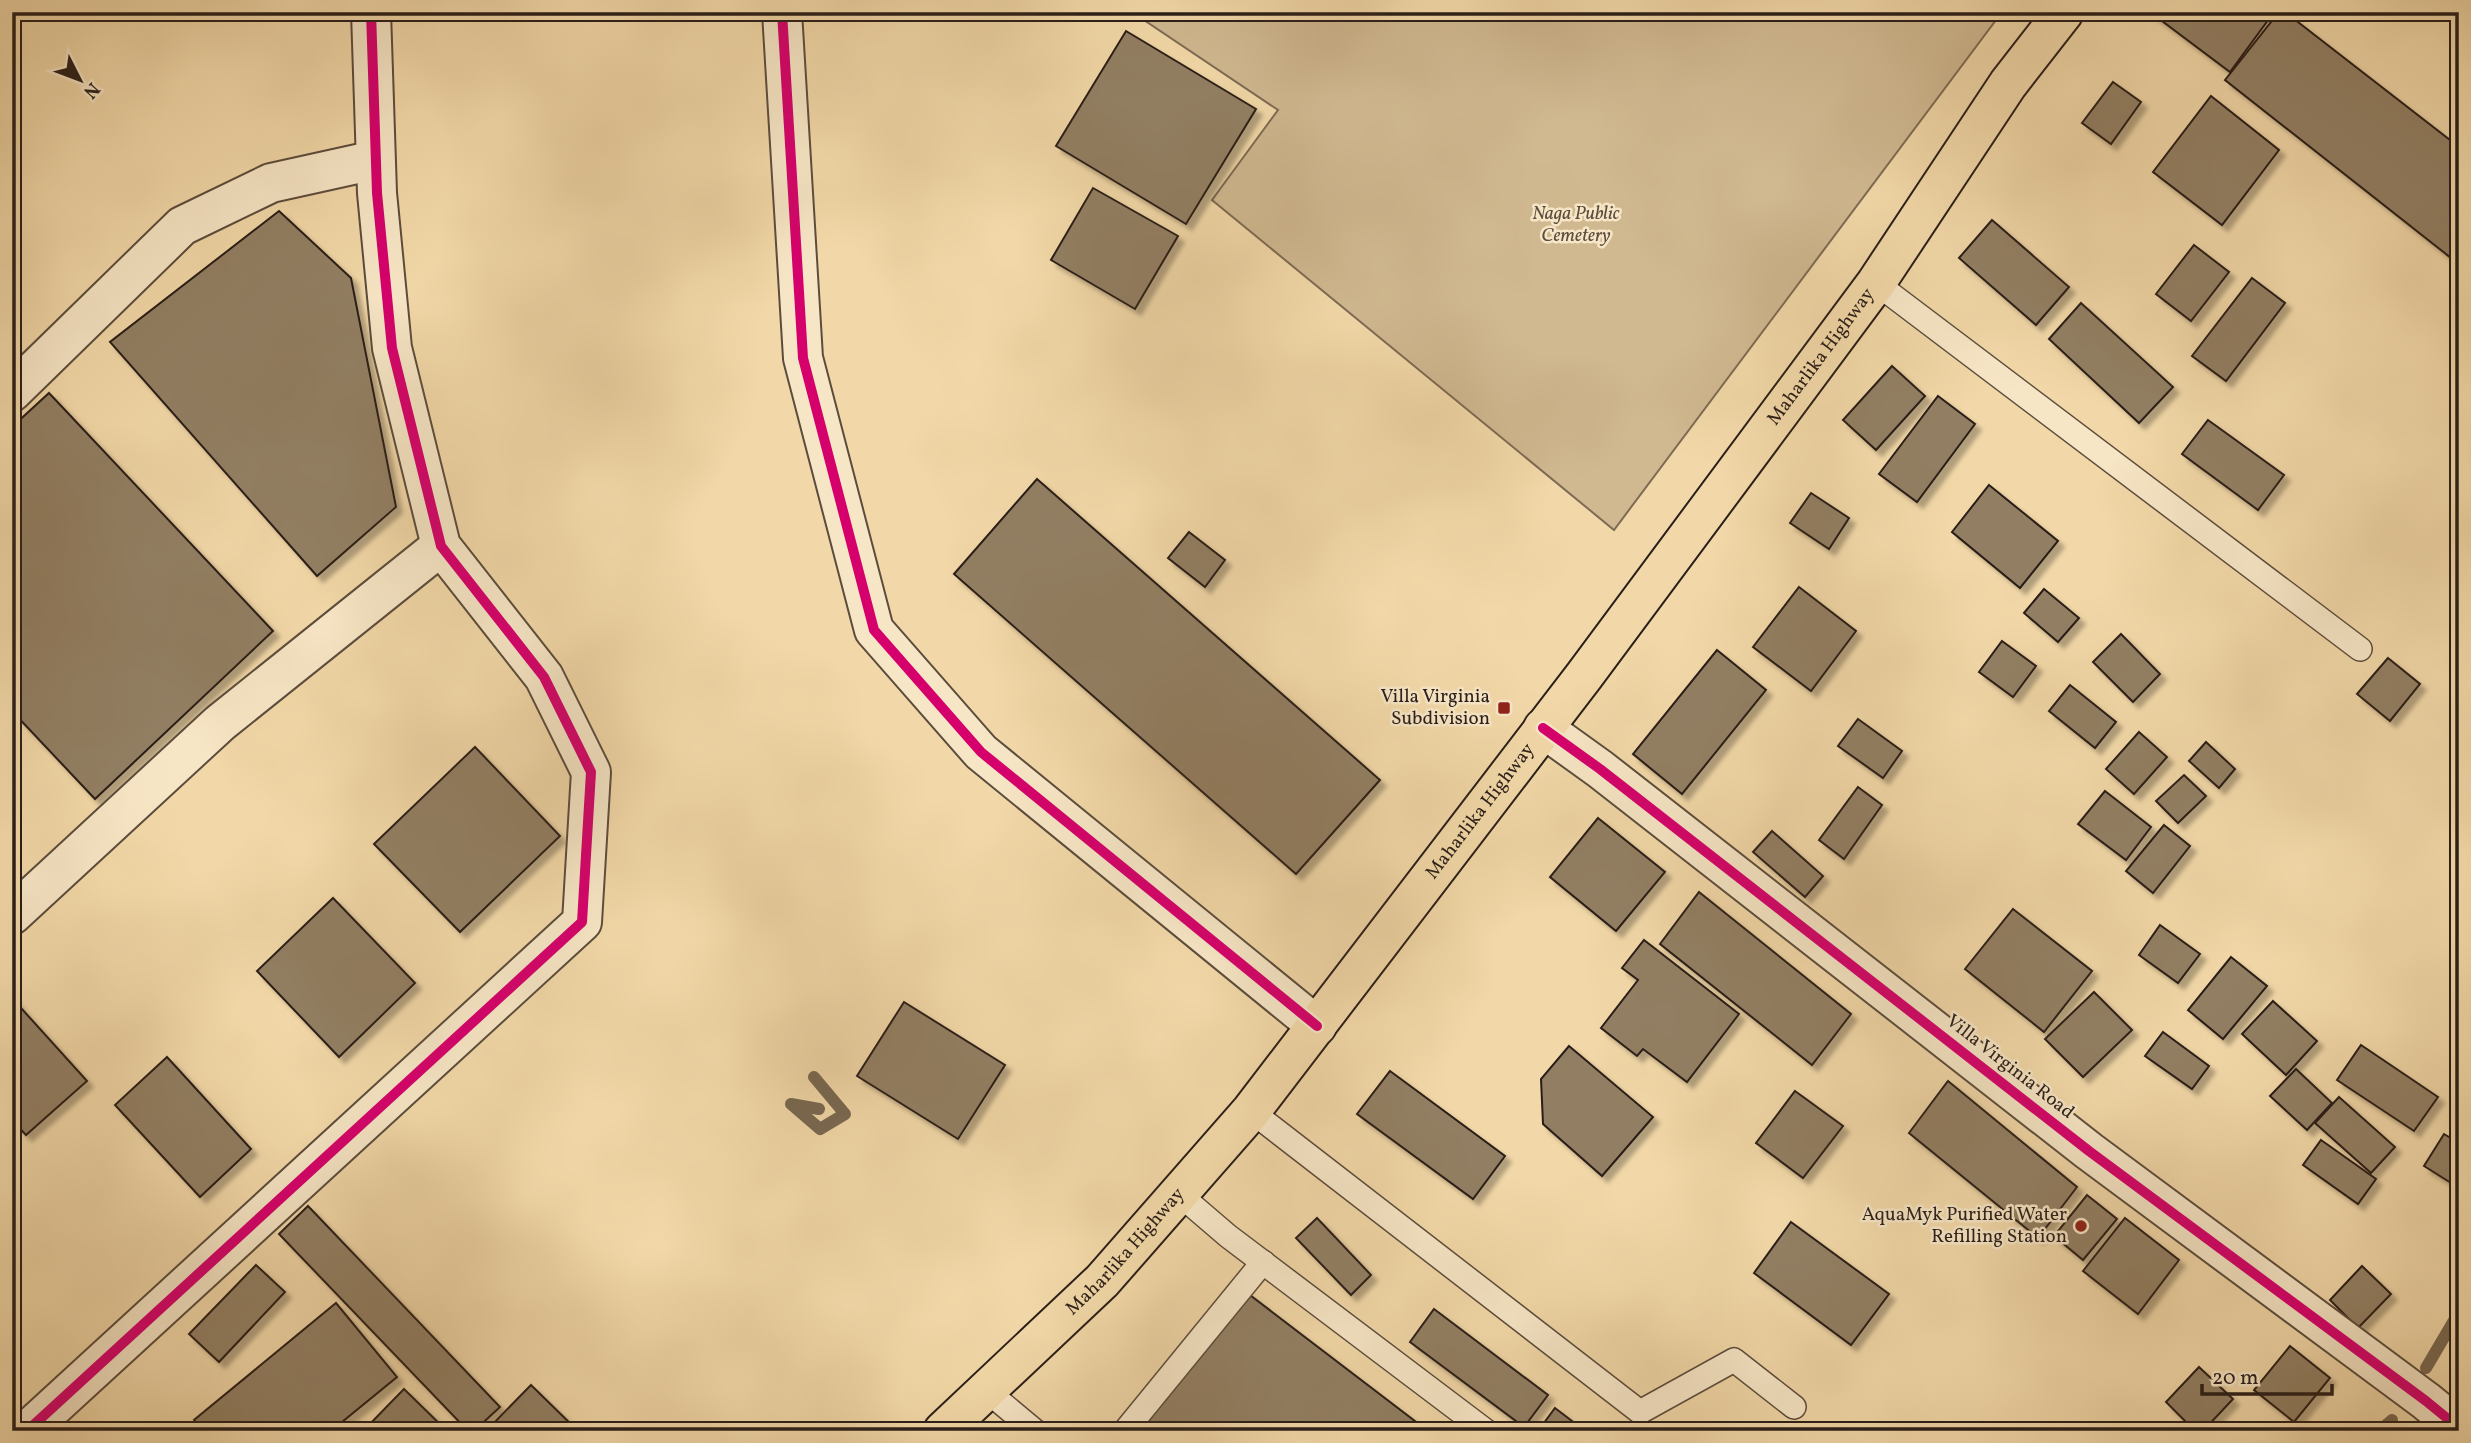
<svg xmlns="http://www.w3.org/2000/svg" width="2471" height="1443" font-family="Vollkorn,serif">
  <defs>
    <filter id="shadow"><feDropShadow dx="6" dy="6" stdDeviation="2" flood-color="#0004"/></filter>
  </defs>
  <rect width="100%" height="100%" fill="#f2d8a8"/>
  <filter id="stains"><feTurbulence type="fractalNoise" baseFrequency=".00286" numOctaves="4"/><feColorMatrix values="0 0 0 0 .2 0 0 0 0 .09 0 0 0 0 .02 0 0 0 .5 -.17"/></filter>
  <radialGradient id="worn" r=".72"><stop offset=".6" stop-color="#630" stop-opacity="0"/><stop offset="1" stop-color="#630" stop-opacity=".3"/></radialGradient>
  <polygon fill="#d0b890" stroke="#7d6b54" stroke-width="2" points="1132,12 2002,12 1614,530 1212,200 1278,110"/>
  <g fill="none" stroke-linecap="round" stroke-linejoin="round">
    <g stroke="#796851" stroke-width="12">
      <polyline points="814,1077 845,1114 820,1129 791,1104 819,1109"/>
      <polyline points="2426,1368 2459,1312"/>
      <polyline points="2379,1431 2392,1420"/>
    </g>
  </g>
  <g fill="#927f63" stroke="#2a1e19" stroke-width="2" filter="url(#shadow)">
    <polygon points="2150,12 2274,12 2230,72"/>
    <polygon points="2279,12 2285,12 2459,147 2459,248 2451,258 2225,80"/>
    <polygon points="1126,31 1256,109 1186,224 1056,146"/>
    <polygon points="2113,82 2141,102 2111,144 2082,123"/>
    <polygon points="2211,96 2279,150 2222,225 2153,172"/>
    <polygon points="1093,188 1178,236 1135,309 1051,260"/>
    <polygon points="279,211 351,278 396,507 317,576 110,342"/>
    <polygon points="1992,220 2069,287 2036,325 1959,258"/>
    <polygon points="2194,245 2229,272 2191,321 2156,294"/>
    <polygon points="2252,278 2285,303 2226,381 2192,356"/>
    <polygon points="2081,303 2173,387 2139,423 2049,339"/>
    <polygon points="1892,366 1925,396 1876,450 1843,420"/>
    <polygon points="49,393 273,631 95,799 12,711 12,427"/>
    <polygon points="1938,396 1975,424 1917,502 1879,474"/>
    <polygon points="2208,420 2284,475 2258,510 2182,454"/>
    <polygon points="1037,479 1380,780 1296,874 954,574"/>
    <polygon points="1989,485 2058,541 2020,588 1952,532"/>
    <polygon points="1811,493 1849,518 1829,549 1790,523"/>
    <polygon points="1189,532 1225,560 1205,587 1168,558"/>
    <polygon points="1799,587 1856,631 1811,691 1753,647"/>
    <polygon points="2044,589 2079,618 2058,642 2024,613"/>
    <polygon points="2121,634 2160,674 2133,702 2093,662"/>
    <polygon points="2002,641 2036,666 2013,697 1979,672"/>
    <polygon points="1717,650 1766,690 1682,794 1633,754"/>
    <polygon points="2388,658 2420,684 2390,721 2357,694"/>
    <polygon points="2070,685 2116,722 2095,748 2049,711"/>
    <polygon points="1858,719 1902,751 1883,778 1838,746"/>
    <polygon points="2139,732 2167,757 2134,794 2106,769"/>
    <polygon points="2206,742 2235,769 2219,788 2189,761"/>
    <polygon points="475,747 560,836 460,932 374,844"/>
    <polygon points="2184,775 2206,796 2178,823 2156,801"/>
    <polygon points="1858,787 1882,805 1844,859 1819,840"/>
    <polygon points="2105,791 2151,827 2126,860 2078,824"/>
    <polygon points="1598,818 1665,872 1616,931 1550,877"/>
    <polygon points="2164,825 2190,846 2153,893 2126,871"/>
    <polygon points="1772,831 1823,876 1805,897 1753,852"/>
    <polygon points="1699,892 1851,1014 1812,1065 1660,944"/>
    <polygon points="333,898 415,983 339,1057 257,971"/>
    <polygon points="2013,909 2092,971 2044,1032 1965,969"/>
    <polygon points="2160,925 2200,954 2178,983 2139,955"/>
    <polygon points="1644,940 1739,1014 1687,1082 1643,1049 1637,1056 1601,1028 1638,980 1622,968"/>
    <polygon points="2231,957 2267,986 2223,1039 2188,1010"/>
    <polygon points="2094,992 2132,1030 2083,1077 2045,1039"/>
    <polygon points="12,998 87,1081 26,1135 12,1120"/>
    <polygon points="2273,1001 2317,1041 2286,1075 2242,1034"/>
    <polygon points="904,1002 1005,1065 958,1139 857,1076"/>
    <polygon points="2163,1032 2209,1066 2192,1089 2145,1056"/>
    <polygon points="2361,1045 2438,1097 2414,1131 2337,1080"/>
    <polygon points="1569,1046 1653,1117 1602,1176 1543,1124 1541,1079"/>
    <polygon points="167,1057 251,1149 200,1197 115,1105"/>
    <polygon points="2296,1069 2332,1103 2307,1130 2270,1096"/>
    <polygon points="1390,1071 1505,1156 1473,1199 1357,1114"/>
    <polygon points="1948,1081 2077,1187 2038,1238 1909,1133"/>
    <polygon points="1795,1091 1843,1126 1803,1178 1756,1143"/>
    <polygon points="2339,1097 2395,1147 2371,1173 2315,1123"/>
    <polygon points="2444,1134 2459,1143 2459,1188 2424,1166"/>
    <polygon points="2321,1140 2376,1179 2358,1204 2303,1165"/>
    <polygon points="2087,1195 2117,1219 2083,1260 2054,1236"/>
    <polygon points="308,1206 500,1407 474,1431 468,1431 279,1234"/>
    <polygon points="1317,1218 1371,1275 1351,1295 1296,1238"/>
    <polygon points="2125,1218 2179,1260 2138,1314 2083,1271"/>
    <polygon points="1791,1222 1889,1294 1851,1345 1754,1273"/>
    <polygon points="256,1265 285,1292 219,1362 189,1334"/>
    <polygon points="2362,1266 2391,1294 2358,1328 2330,1300"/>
    <polygon points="1246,1292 1428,1431 1140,1431"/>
    <polygon points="336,1303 397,1377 331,1431 203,1431 194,1420"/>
    <polygon points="1434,1309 1548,1395 1524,1427 1410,1342"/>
    <polygon points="2290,1346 2330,1378 2294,1422 2254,1390"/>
    <polygon points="2199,1367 2233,1399 2203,1431 2195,1431 2166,1402"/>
    <polygon points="531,1385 578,1431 486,1431"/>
    <polygon points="404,1389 447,1431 363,1431"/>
    <polygon points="1555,1408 1585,1431 1538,1431"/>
  </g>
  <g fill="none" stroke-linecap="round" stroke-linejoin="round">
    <g stroke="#5c4c3d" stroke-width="26">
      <g id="service">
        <polyline points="1876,283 2360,649"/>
        <polyline points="1251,1111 1640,1412 1734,1360 1794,1407"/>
        <polyline points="1179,1194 1228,1236 1486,1431"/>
        <polyline points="987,1391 1035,1431"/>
        <polyline points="1125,1431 1263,1262"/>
      </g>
    </g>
    <g stroke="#5c4c3d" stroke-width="42">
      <g id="minor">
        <polyline points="782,12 803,358 874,630 981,752 1317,1026"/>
        <polyline points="12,392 182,226 271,183 375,160"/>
        <polyline points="1543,728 1600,769 2089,1151 2426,1401 2459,1428"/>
        <polyline points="12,915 220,723 441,546"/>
        <polyline points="27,1431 582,922 591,772 544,677 441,546 392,348 377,193 371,12"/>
      </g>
    </g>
    <g stroke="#2a1e19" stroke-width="42">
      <g id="primary">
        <path id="s1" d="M943,1431L1102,1281L1251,1111L1584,676L1876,283L2008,84L2064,12"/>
      </g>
    </g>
    <use href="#service" stroke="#f7e6c6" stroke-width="23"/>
    <use href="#minor" stroke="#f7e6c6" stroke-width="38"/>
    <use href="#primary" stroke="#f2d8a8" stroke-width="38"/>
    <g stroke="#f7e6c6" stroke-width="15">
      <g id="cycleway">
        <polyline points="782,12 803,358 874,630 981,752 1317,1026"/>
        <polyline points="1543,728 1600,769 2089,1151 2426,1401 2459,1428"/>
        <polyline points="27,1431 582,922 591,772 544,677 441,546 392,348 377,193 371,12"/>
      </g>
    </g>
    <use href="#cycleway" stroke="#d6006c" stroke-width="10"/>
  </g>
  <g fill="#8f2418" stroke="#f7e6c6" stroke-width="2.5">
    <rect x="1497" y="701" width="14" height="14" rx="3.5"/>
    <circle cx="2081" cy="1226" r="7"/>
  </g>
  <g text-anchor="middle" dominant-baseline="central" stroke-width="5" stroke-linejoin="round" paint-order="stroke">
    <g font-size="19" font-style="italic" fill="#5c4c3d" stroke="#f7e6c6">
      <text x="1576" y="214">Naga Public<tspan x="1576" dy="22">Cemetery</tspan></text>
    </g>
    <g font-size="19" fill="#2a1e19" stroke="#f7e6c6">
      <text stroke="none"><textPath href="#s1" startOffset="1390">Maharlika Highway</textPath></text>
      <text stroke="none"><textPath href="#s1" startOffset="822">Maharlika Highway</textPath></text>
      <text transform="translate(2010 1067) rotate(38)">Villa Virginia Road</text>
      <text stroke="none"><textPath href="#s1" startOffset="256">Maharlika Highway</textPath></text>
    </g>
    <g font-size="19" fill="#2a1e19" stroke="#f7e6c6" text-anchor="end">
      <text x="1490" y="697">Villa Virginia<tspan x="1490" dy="22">Subdivision</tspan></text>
      <text x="2067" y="1215">AquaMyk Purified Water<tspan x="2067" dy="22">Refilling Station</tspan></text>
    </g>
  </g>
  <rect width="2471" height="1443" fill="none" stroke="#f2d8a8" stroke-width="42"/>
  <rect x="14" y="14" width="2443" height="1415" fill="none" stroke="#2a1e19" stroke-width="3.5"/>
  <rect x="21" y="21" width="2429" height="1401" fill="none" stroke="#2a1e19" stroke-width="2"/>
  <g transform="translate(80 80) rotate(132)" stroke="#f7e6c6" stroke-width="5" paint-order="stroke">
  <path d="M0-5L12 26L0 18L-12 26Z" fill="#2a1e19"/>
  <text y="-10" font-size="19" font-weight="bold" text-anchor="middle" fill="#2a1e19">N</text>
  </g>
  <path d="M2202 1384v10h130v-10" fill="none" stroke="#2a1e19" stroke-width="3.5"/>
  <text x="2212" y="1384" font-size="21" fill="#2a1e19" stroke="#f7e6c6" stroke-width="5" paint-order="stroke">20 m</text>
  <rect width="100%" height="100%" filter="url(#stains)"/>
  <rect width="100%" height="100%" fill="url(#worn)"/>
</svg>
